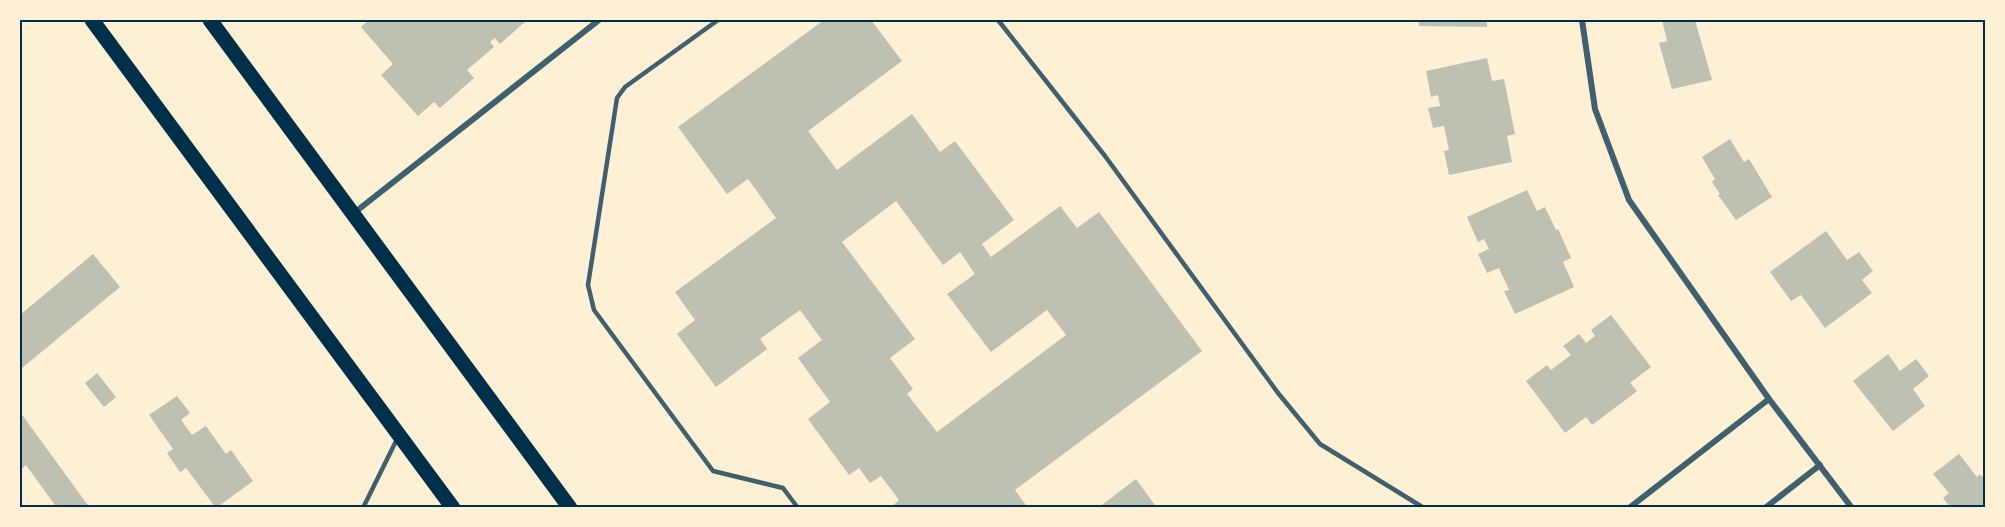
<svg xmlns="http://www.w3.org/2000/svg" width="2005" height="527" font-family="Merriweather,serif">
  <rect width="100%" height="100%" fill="#fdf0d5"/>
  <g fill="#bec0b2" fill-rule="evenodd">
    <polygon points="369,20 527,20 500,44 495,38 490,42 494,47 467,70 474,78 440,108 434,102 418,116 381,75 393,64 361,27"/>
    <path d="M824,20H871L902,61L808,131L837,170L912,114L940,152L955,141L1014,220L982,244L991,257L1060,206L1077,228L1099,212L1202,351L1015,490L1028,508H890L899,500L881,476L870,483L859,468L849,475L808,419L830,402L798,358L822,340L800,310L760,339L767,349L716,387L677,334L695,320L675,292L776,218L748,179L727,194L678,127ZM896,201L943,265L960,252L975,274L947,294L991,352L1047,310L1066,335L937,432L907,394L913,389L890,358L915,339L842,242Z"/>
    <polygon points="1419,20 1487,20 1487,27 1419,26"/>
    <polygon points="1662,20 1695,20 1712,80 1672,89 1659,43 1667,41"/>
    <polygon points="1487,58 1492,81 1504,79 1515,134 1507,136 1512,162 1449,175 1444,151 1449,150 1444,126 1433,128 1428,108 1440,106 1438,95 1431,97 1426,71"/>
    <polygon points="1730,139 1744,162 1749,159 1772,197 1736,220 1718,195 1720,194 1712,182 1715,179 1702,157"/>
    <polygon points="1527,190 1537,211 1545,207 1556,230 1558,229 1571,258 1563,262 1574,287 1515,314 1504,291 1509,290 1499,268 1487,273 1478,254 1489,249 1484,239 1478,242 1467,217"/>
    <polygon points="1826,231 1847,260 1859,252 1873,271 1862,280 1872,293 1825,328 1801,295 1791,301 1770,272"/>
    <polygon points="93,254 120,287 22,368 20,365 20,315"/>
    <polygon points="1611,315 1651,367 1630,383 1637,391 1632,395 1592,425 1586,417 1565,433 1526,381 1547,365 1551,370 1571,355 1563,346 1579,334 1586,343 1595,336 1591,330"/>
    <polygon points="1888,354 1900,371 1916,359 1929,376 1913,389 1925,406 1893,431 1853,381"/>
    <polygon points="97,373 116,397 104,407 85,383"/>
    <polygon points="177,396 190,413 181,420 192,435 206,426 226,454 231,450 253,481 216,508 186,468 180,472 167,453 173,449 149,415"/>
    <polygon points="20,412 90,508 57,508 26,465 20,470"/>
    <polygon points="1959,454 1977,477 1980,474 1986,481 1986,508 1951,508 1943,498 1949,493 1933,474"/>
    <polygon points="1136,479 1157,508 1098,508"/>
  </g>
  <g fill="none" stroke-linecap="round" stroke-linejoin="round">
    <g stroke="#3f606c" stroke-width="4.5">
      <polyline points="718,20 625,87 617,98 588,285 594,310 713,471 783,488 798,508"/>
      <polyline points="998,20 1105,156 1278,393 1320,444 1424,508"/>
      <polyline points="363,508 398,437"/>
    </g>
    <g stroke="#3f606c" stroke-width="6">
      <polyline points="1582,20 1595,109 1629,200 1769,399 1852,508"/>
      <polyline points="354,213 599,20"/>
      <polyline points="1629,508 1769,399"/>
      <polyline points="1765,508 1820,465"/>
    </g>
    <g stroke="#003049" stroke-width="15">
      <polyline points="92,20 453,508"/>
      <polyline points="210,20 570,508"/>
    </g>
  </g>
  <rect width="2005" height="527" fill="none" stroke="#fdf0d5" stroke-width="42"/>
  <rect x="21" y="21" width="1963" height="485" fill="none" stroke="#003049" stroke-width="2"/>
</svg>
